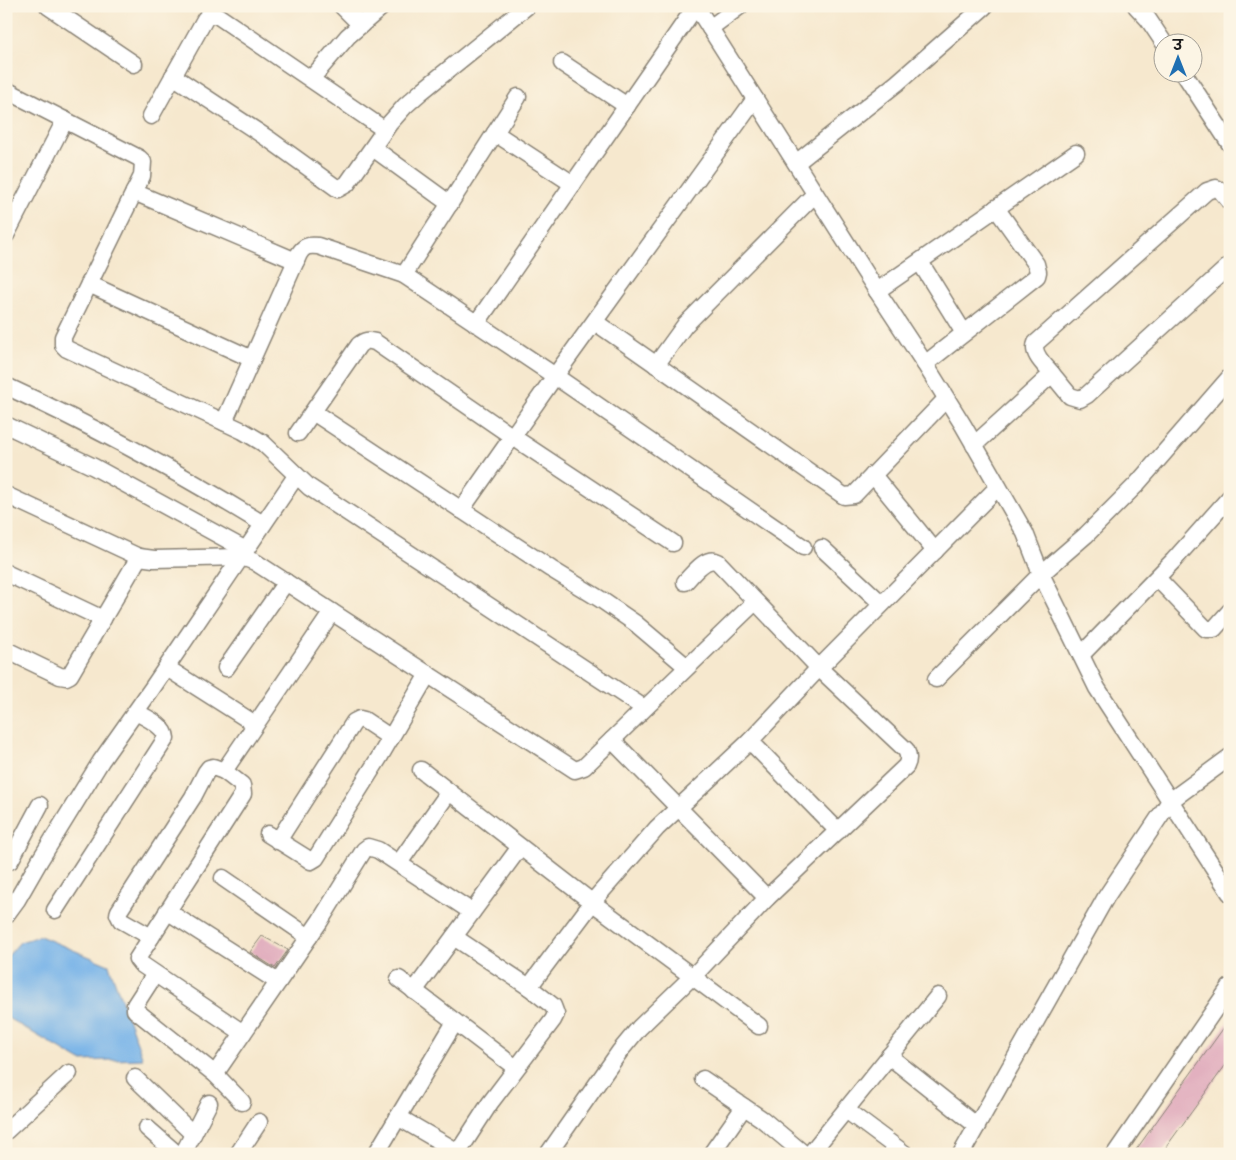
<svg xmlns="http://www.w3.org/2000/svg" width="1236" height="1160" font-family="Mynerve,'Playpen Sans Deva',sans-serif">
  <rect width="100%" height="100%" fill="#fcf5e5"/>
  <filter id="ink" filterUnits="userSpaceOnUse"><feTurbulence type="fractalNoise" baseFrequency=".02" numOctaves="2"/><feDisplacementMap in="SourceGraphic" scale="10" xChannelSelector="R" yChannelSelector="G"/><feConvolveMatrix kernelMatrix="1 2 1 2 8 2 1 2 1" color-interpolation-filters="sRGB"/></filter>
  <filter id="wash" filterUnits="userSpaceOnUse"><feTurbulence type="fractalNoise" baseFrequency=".0096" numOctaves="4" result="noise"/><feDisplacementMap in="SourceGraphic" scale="20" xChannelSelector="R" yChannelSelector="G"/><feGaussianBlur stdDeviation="1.12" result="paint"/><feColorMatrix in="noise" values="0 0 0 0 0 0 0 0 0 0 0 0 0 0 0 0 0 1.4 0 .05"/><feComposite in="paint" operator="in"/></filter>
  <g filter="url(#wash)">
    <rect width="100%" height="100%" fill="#f6e8ce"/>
    <polygon fill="#76b2e8" stroke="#496782" points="40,936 109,965 143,1059 81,1061 6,1017 6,958 20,942"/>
    <g id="blocks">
      <g fill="#e2b0bf">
        <polygon points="262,936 288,950 275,968 250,952"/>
        <polygon points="1230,1019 1230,1059 1161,1154 1133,1154"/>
      </g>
    </g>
  </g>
  <g filter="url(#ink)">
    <use href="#blocks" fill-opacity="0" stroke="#898275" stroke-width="1"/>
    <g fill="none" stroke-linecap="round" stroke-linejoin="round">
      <g stroke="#898275" stroke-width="19">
        <g id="minor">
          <polyline points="48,6 134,64"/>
          <polyline points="342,6 361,25"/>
          <polyline points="696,6 877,291 925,364 963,425 1025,533 1041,574 1097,688 1230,893"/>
          <polyline points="1136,6 1148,19 1164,43"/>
          <polyline points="710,28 740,6"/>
          <polyline points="562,63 627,106"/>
          <polyline points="1183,72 1230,144"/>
          <polyline points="173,76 270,140 338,189 347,184 389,124 405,106 422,91 527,6"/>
          <polyline points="311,79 348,36 383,6"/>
          <polyline points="6,90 139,158 143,162 142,176 63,337 63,345 67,349 243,431 263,443 309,487 644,708"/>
          <path d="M151,116L205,19C209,14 212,14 218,16L385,130"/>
          <polyline points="495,133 573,184"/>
          <polyline points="373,148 450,204"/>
          <polyline points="796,163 897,83 985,6"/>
          <polyline points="134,192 296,261"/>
          <polyline points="6,235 65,120"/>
          <polyline points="920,262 964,333"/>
          <polyline points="404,275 518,97"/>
          <polyline points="89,284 252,359"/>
          <polyline points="877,291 1076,153"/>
          <polyline points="595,322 844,496 854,495 946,399"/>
          <polyline points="476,324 696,6"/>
          <polyline points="925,364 1037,276 1038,272 1036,264 996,208"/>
          <polyline points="656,365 685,325 815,194"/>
          <path d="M1052,374C1046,366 1031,354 1036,343L1207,191L1216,188L1220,190L1230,202"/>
          <path d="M6,386C95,427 180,473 263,524"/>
          <polyline points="313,412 551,569 600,599 635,623 687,667"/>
          <path d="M224,422L299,254C304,246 308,245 318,246L404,275L555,376L803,547"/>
          <polyline points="6,425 94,467 246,550"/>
          <path d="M298,433L359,345C365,340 368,340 375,342L513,437L673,543"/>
          <polyline points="974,445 1052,374 1070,396 1080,399 1087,395 1230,265"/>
          <polyline points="873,475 935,551"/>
          <polyline points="6,495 139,557 154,559 242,557 255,562 575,770 584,767 755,602"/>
          <polyline points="461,510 555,376 755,99"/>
          <polyline points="822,548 882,604"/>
          <polyline points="6,573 103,619"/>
          <polyline points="1157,578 1206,629 1214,629 1230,611"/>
          <polyline points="6,650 60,676 66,677 70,675 139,557"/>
          <polyline points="1081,655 1173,561 1230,497"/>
          <polyline points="167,668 255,724"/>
          <polyline points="226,668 286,582"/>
          <polyline points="936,679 1041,574 1086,535 1136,485 1230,377"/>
          <polyline points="612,740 767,898"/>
          <polyline points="750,741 838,831"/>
          <polyline points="421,770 593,903 759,1026"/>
          <polyline points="268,834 308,859 311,861 316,858 379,758 428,674"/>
          <polyline points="278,841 354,722 360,719 364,720 391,738"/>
          <polyline points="10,861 40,805"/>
          <polyline points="399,863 449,792"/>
          <polyline points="223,878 309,937"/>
          <path d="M55,910L166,738C165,725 146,718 136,712"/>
          <polyline points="167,911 278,982"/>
          <polyline points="6,915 17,900 40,860 101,761 153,687 296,476"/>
          <polyline points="151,937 121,920 118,914 119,911 193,797 206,772 209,768 213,767 224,771"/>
          <polyline points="454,937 529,987"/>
          <polyline points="155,974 135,1005 135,1010 215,1074 242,1102"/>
          <polyline points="399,979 516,1068"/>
          <polyline points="414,991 520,847"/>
          <polyline points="243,1033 141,964 137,959 243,794 242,785 224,771 332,612"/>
          <polyline points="889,1056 977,1126"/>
          <polyline points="215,1074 320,921 364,850 368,847 378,850 472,912"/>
          <polyline points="135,1078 193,1134"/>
          <polyline points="703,1079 762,1119 804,1154"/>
          <polyline points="846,1110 905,1154"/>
          <polyline points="398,1117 458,1152"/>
          <polyline points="147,1128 177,1154"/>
          <polyline points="6,1131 69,1073"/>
          <polyline points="183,1154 209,1103"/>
          <polyline points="238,1154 259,1122"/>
          <polyline points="376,1154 455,1022"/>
          <polyline points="457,1154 490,1103 553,1020 556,1014 553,1006 529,987 595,899 657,828 750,741 819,668 998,487"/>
          <path d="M548,1154L620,1051L639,1028L700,969L767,898L906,766C909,760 909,756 906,750L819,668L718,562C706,555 693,574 685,582"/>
          <polyline points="711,1154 744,1107"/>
          <polyline points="810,1154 938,996"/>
          <polyline points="961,1154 1106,897 1170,801 1230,757"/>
          <polyline points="1115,1154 1230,987"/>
        </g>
      </g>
      <use href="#minor" stroke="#fff" stroke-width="16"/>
    </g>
  </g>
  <rect width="1236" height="1160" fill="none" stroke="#fcf5e5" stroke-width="25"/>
  <g transform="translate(1178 58)"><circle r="24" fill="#fcf5e5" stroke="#a29e95"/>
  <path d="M0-4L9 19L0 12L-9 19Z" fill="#1f6fb2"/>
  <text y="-8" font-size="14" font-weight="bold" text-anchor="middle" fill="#1c1c1c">उ</text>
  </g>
</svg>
